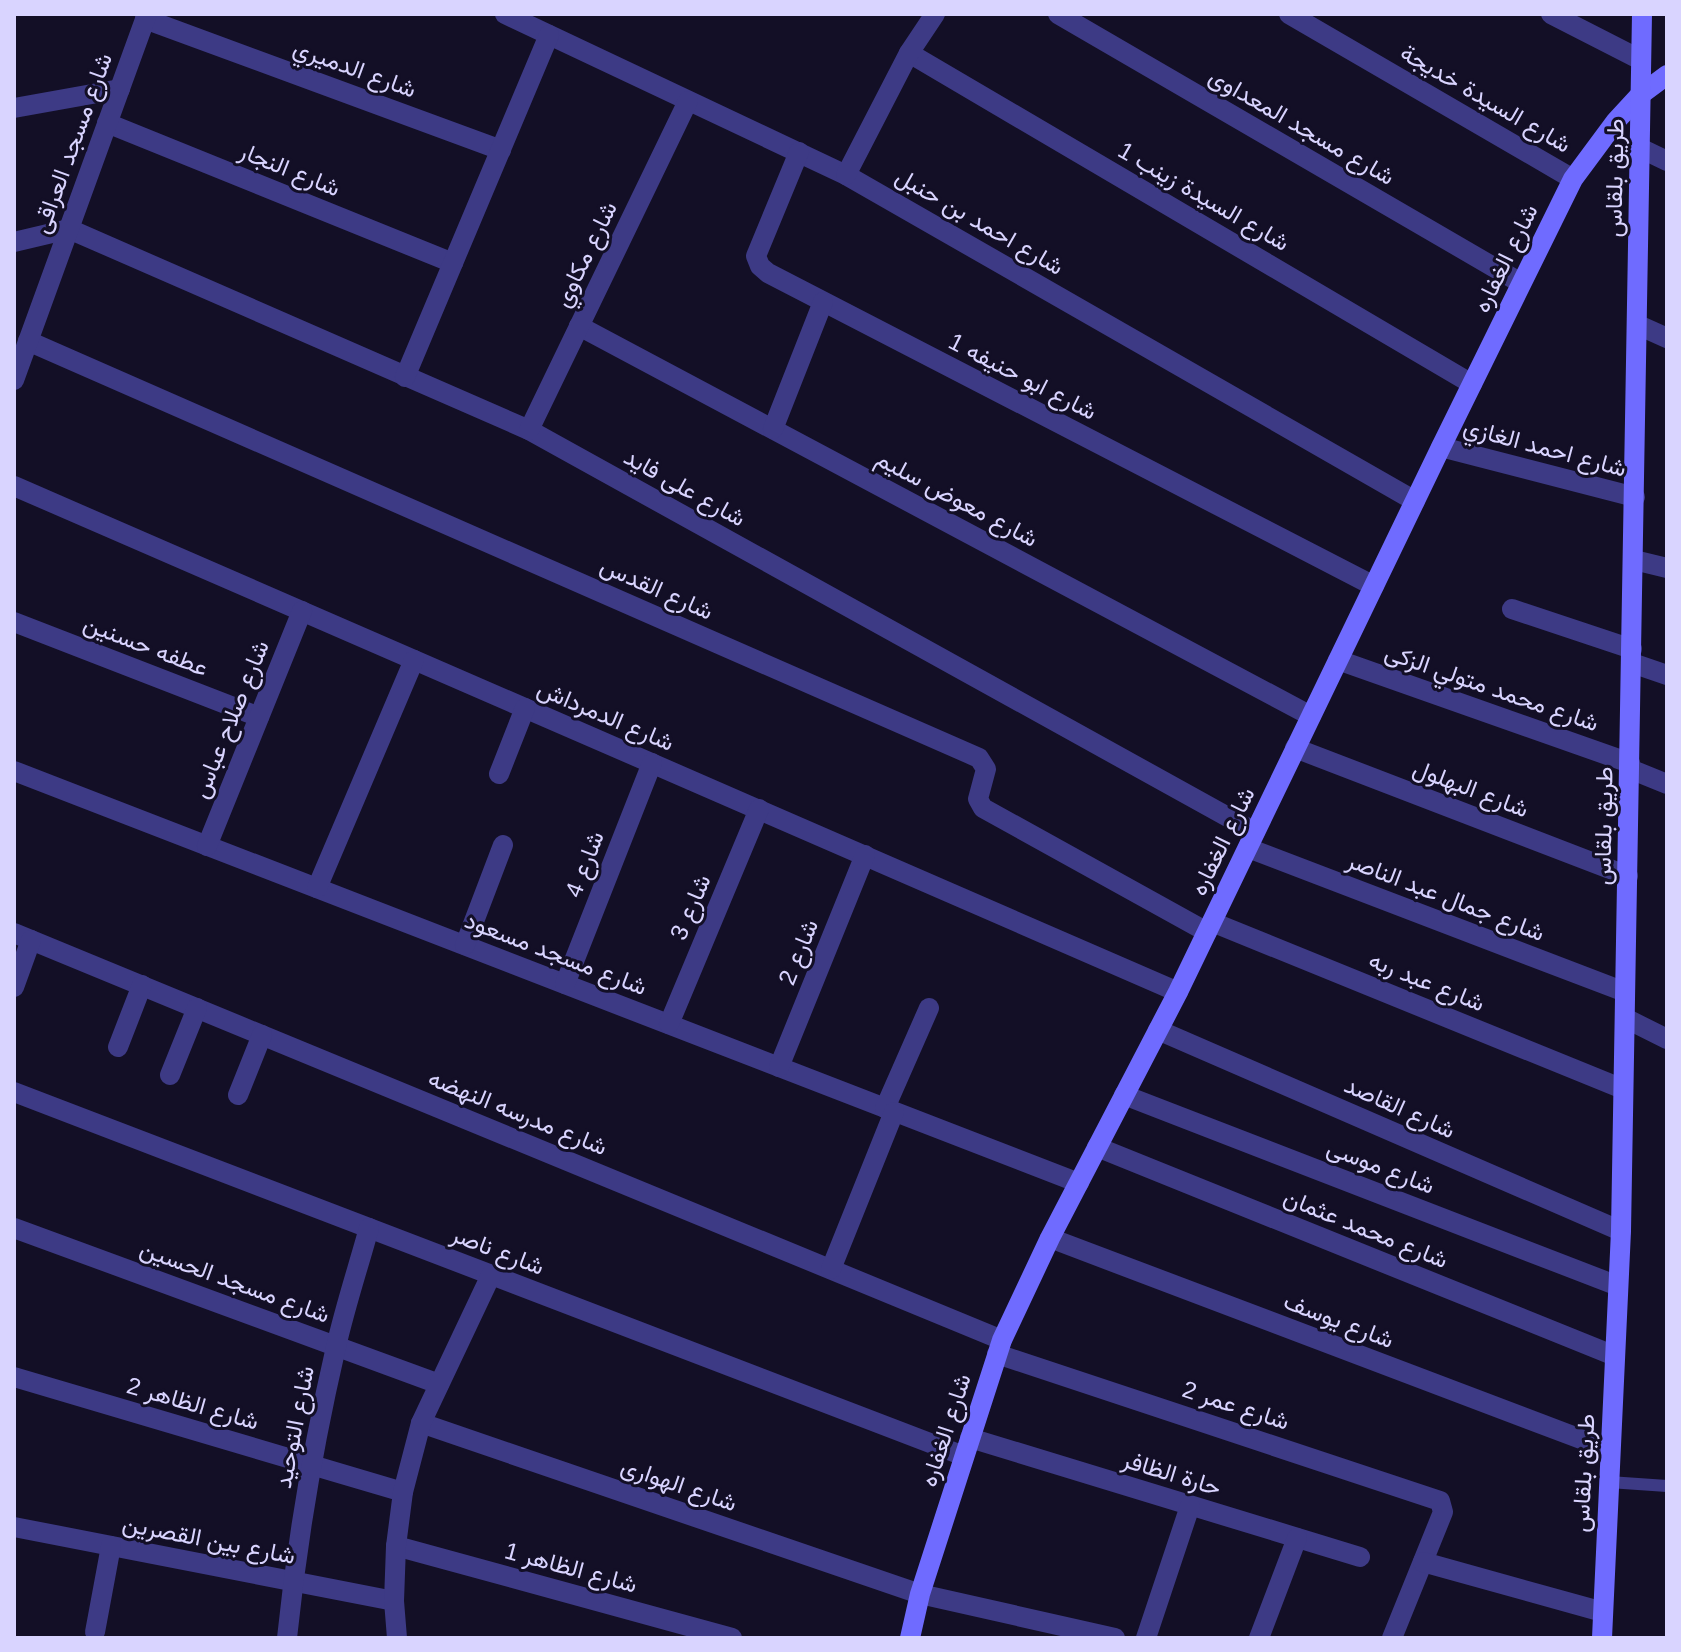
<svg xmlns="http://www.w3.org/2000/svg" width="1681" height="1652" font-family="Arial,Vazirmatn,sans-serif">
  <rect width="100%" height="100%" fill="#130f26"/>
  <g fill="none" stroke-linecap="round" stroke-linejoin="round">
    <polyline stroke="#3d3a85" stroke-width="12" points="1609,1482 1667,1486"/>
    <g stroke="#3d3a85" stroke-width="20">
      <polyline points="505,14 846,175 1415,501"/>
      <polyline points="1058,14 1521,283"/>
      <polyline points="1289,14 1573,179"/>
      <polyline points="1551,14 1641,60"/>
      <polyline points="145,19 501,150"/>
      <polyline points="909,53 1472,384"/>
      <polyline points="14,108 120,89"/>
      <polyline points="107,123 453,263"/>
      <polyline points="1640,148 1667,161"/>
      <polyline points="799,152 756,256 760,266 768,273 1374,586"/>
      <polyline points="846,175 909,53 935,14"/>
      <polyline points="14,242 69,229 529,430 1255,832"/>
      <polyline points="1638,325 1667,338"/>
      <polyline points="579,326 1311,716"/>
      <polyline points="28,341 979,758 986,769 978,799 983,808 1207,932"/>
      <polyline points="405,377 549,35"/>
      <polyline points="14,380 147,14"/>
      <polyline points="773,429 823,302"/>
      <polyline points="529,430 688,101"/>
      <polyline points="1441,447 1635,497"/>
      <polyline points="14,486 1178,992"/>
      <polyline points="1634,560 1667,568"/>
      <polyline points="1512,609 1632,649"/>
      <polyline points="14,622 259,717"/>
      <polyline points="1338,660 1630,763"/>
      <polyline points="1632,663 1667,675"/>
      <polyline points="1295,748 1628,876"/>
      <polyline points="1630,769 1667,784"/>
      <polyline points="14,771 1079,1183"/>
      <polyline points="499,774 525,708"/>
      <polyline points="207,846 302,611"/>
      <polyline points="1248,848 1625,992"/>
      <polyline points="317,888 414,660"/>
      <polyline points="1212,922 1623,1089"/>
      <polyline points="14,933 1002,1340"/>
      <polyline points="465,945 503,845"/>
      <polyline points="565,984 652,763"/>
      <polyline points="14,987 31,940"/>
      <polyline points="1625,1018 1667,1039"/>
      <polyline points="669,1024 759,809"/>
      <polyline points="1158,1030 1621,1231"/>
      <polyline points="118,1047 142,985"/>
      <polyline points="779,1067 865,855"/>
      <polyline points="170,1075 197,1008"/>
      <polyline points="14,1092 964,1456"/>
      <polyline points="238,1095 262,1035"/>
      <polyline points="1124,1095 1618,1286"/>
      <polyline points="885,1108 929,1008"/>
      <polyline points="1097,1147 1615,1356"/>
      <polyline points="14,1228 439,1384"/>
      <polyline points="1050,1238 1610,1450"/>
      <polyline points="831,1269 894,1112"/>
      <polyline points="997,1354 1440,1501 1443,1512 1392,1638"/>
      <polyline points="14,1377 403,1492"/>
      <polyline points="421,1423 920,1594 1115,1638"/>
      <polyline points="970,1438 1360,1557"/>
      <polyline points="14,1527 394,1601"/>
      <polyline points="396,1546 732,1638"/>
      <polyline points="1423,1562 1603,1612"/>
      <polyline points="95,1632 111,1546"/>
      <path d="M287,1638C297,1541 314,1442 336,1347C345,1307 358,1268 369,1228"/>
      <polyline points="397,1638 394,1601 396,1546 403,1492 421,1423 491,1275"/>
      <polyline points="1146,1638 1190,1506"/>
      <polyline points="1259,1638 1297,1538"/>
    </g>
    <g stroke="#6f6bff" stroke-width="20">
      <polyline points="910,1638 920,1594 1002,1340 1050,1238 1178,992 1441,447 1573,179 1616,121 1640,95 1667,75"/>
      <polyline points="1602,1638 1621,1231 1642,14"/>
    </g>
  </g>
  <g text-anchor="middle" dominant-baseline="central" stroke-width="6" stroke-linejoin="round" paint-order="stroke">
    <g font-size="24" fill="#d9d4ff" stroke="#130f26">
      <text transform="translate(355 68) rotate(20)">شارع الدميري</text>
      <text transform="translate(1486 98) rotate(30)">شارع السيدة خديجة</text>
      <text transform="translate(1302 126) rotate(30)">شارع مسجد المعداوى</text>
      <text transform="translate(72 143) rotate(-70)">شارع مسجد العراقى</text>
      <text transform="translate(290 169) rotate(22)">شارع النجار</text>
      <text transform="translate(1614 178) rotate(-89)">طريق بلقاس</text>
      <text transform="translate(1204 196) rotate(30)">شارع السيدة زينب 1</text>
      <text transform="translate(980 221) rotate(30)">شارع احمد بن حنبل</text>
      <text transform="translate(585 254) rotate(-64)">شارع مكاوي</text>
      <text transform="translate(1505 258) rotate(-64)">شارع الغفاره</text>
      <text transform="translate(1023 376) rotate(27)">شارع ابو حنيفه 1</text>
      <text transform="translate(1545 447) rotate(15)">شارع احمد الغازي</text>
      <text transform="translate(685 487) rotate(29)">شارع على فايد</text>
      <text transform="translate(957 498) rotate(28)">شارع معوض سليم</text>
      <text transform="translate(657 588) rotate(24)">شارع القدس</text>
      <text transform="translate(146 645) rotate(21)">عطفه حسنين</text>
      <text transform="translate(1492 687) rotate(19)">شارع محمد متولي الزكى</text>
      <text transform="translate(606 715) rotate(23)">شارع الدمرداش</text>
      <text transform="translate(230 719) rotate(-68)">شارع صلاح عباس</text>
      <text transform="translate(1471 788) rotate(21)">شارع البهلول</text>
      <text transform="translate(1603 826) rotate(-89)">طريق بلقاس</text>
      <text transform="translate(1222 841) rotate(-64)">شارع الغفاره</text>
      <text transform="translate(584 864) rotate(-69)">شارع 4</text>
      <text transform="translate(1446 896) rotate(21)">شارع جمال عبد الناصر</text>
      <text transform="translate(690 907) rotate(-67)">شارع 3</text>
      <text transform="translate(798 952) rotate(-68)">شارع 2</text>
      <text transform="translate(556 953) rotate(21)">شارع مسجد مسعود</text>
      <text transform="translate(1427 981) rotate(22)">شارع عبد ربه</text>
      <text transform="translate(1400 1107) rotate(24)">شارع القاصد</text>
      <text transform="translate(518 1112) rotate(22)">شارع مدرسه النهضه</text>
      <text transform="translate(1381 1166) rotate(21)">شارع موسى</text>
      <text transform="translate(1366 1228) rotate(22)">شارع محمد عثمان</text>
      <text transform="translate(498 1250) rotate(21)">شارع ناصر</text>
      <text transform="translate(235 1281) rotate(20)">شارع مسجد الحسين</text>
      <text transform="translate(1339 1320) rotate(21)">شارع يوسف</text>
      <text transform="translate(193 1403) rotate(16)">شارع الظاهر 2</text>
      <text transform="translate(1236 1405) rotate(18)">شارع عمر 2</text>
      <text transform="translate(294 1427) rotate(-79)">شارع التوحيد</text>
      <text transform="translate(945 1430) rotate(-72)">شارع الغفاره</text>
      <text transform="translate(1172 1473) rotate(17)">حارة الظافر</text>
      <text transform="translate(1583 1473) rotate(-87)">طريق بلقاس</text>
      <text transform="translate(679 1484) rotate(19)">شارع الهوارى</text>
      <text transform="translate(209 1539) rotate(11)">شارع بين القصرين</text>
      <text transform="translate(571 1567) rotate(15)">شارع الظاهر 1</text>
    </g>
  </g>
  <rect width="1681" height="1652" fill="none" stroke="#d9d4ff" stroke-width="32"/>
</svg>
